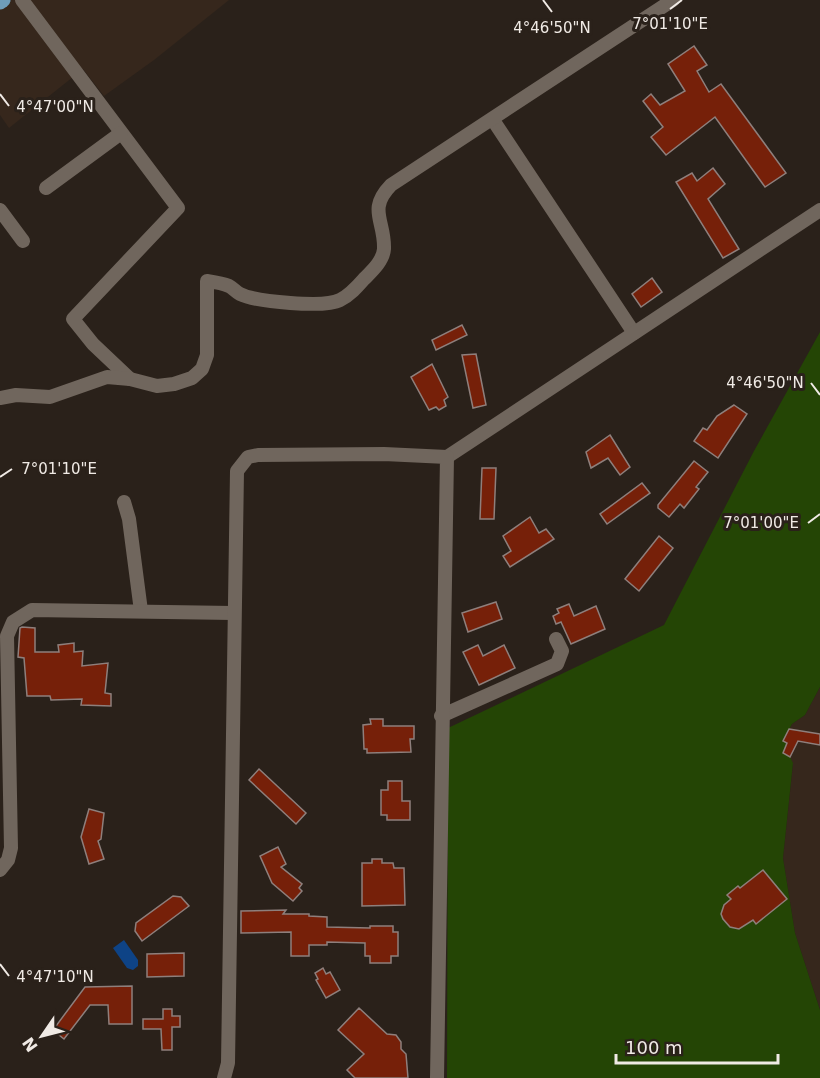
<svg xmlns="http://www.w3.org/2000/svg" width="820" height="1078" font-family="'DejaVu Sans',sans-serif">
  <rect width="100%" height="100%" fill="#2a211a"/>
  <g fill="#36271c">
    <polygon points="0,0 229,0 154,60 104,96 83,69 9,128 0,115"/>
    <polygon points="820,687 820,1010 795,933 783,858 793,763 783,753 787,743 783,741 792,724 805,715"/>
  </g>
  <polygon fill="#244505" points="820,332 820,687 805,715 792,724 783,741 787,743 783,752 790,757 793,763 783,858 795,933 820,1010 820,1078 447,1078 448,728 664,625 754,451"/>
  <polygon fill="#0e4386" points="124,940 138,960 138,966 133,970 127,968 113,948"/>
  <g fill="#762009" stroke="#8e7f7c" stroke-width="1.5">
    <polygon points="694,46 707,65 697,71 709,92 721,84 786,173 765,187 715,117 666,155 651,137 663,127 643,101 651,94 660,105 685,91 668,64"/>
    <polygon points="713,168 725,184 708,199 739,249 723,258 676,182 692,173 697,181"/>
    <polygon points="652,278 662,292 641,307 632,294"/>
    <polygon points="462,325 467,335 436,350 432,340"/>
    <polygon points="476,354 486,405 473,408 462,355"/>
    <polygon points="432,364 448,397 444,400 446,406 439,410 436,407 429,410 411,377"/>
    <polygon points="734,405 747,414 718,458 694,441 703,428 707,430 717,416"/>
    <polygon points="610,435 630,467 620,475 608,458 591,468 586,452"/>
    <polygon points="694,461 708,472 696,487 699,489 684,508 680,504 669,517 658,508 658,505"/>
    <polygon points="482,468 496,468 494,519 480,519"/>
    <polygon points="642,483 650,493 607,524 600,514"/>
    <polygon points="530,517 539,533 546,529 554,539 510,567 503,556 511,551 503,536"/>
    <polygon points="659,536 673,548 639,591 625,579"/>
    <polygon points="496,602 502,619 468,632 462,613"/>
    <polygon points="569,604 574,616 596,606 605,629 571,644 561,622 556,624 553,616 559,613 557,609"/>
    <polygon points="22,627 35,628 35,652 59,652 58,645 74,643 74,652 83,651 82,666 108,663 105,693 111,694 111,706 81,705 82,699 51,700 50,696 27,696 24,658 18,657 20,628"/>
    <polygon points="478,645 483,656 504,645 515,668 479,685 463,652"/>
    <polygon points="370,719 383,719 383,726 414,726 414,739 410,739 411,752 367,753 367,749 364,749 363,725 371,724"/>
    <polygon points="789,729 820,734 820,745 798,741 790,757 783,753 787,743 783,741"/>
    <polygon points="259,769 306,813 296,824 249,780"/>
    <polygon points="388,781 402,781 402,801 410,801 410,820 387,820 387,815 381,815 381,790 388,790"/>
    <polygon points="89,809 104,813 101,839 98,841 104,859 89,864 81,837"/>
    <polygon points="278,847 286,864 281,867 302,884 299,888 302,891 293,901 272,883 260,856"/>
    <polygon points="372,859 382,859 382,863 393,863 394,868 404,868 405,905 362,906 362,863 372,863"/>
    <polygon points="763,870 787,899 756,924 753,920 739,929 730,927 723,919 721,914 724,905 731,899 727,895 738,886 740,888"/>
    <polygon points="173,896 181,897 189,906 142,941 135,931 136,923"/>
    <polygon points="286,910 283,914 309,914 309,916 327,917 327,927 370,928 370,926 393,926 393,932 398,932 398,956 391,956 391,963 370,963 370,956 365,956 365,943 327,942 327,945 309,945 309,956 291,956 291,932 241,933 241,911"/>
    <polygon points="184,953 184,976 147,977 147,954"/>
    <polygon points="323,968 326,974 330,972 340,990 326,998 316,980 318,979 315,973"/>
    <polygon points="132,986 132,1024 109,1024 108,1005 90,1005 64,1039 53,1030 85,987"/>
    <polygon points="359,1008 387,1034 396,1035 401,1042 401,1049 406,1054 408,1078 355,1078 347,1070 364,1054 338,1030"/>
    <polygon points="163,1009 172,1009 172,1016 180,1016 180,1027 172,1027 172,1050 162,1050 161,1029 143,1029 143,1019 163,1019"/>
  </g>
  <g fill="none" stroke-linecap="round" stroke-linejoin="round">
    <g stroke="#70665d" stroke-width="14">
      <polyline points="22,0 178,208 73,319 93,344 130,379"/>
      <polyline points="493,120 634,333"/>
      <polyline points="46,188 121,133"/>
      <polyline points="0,210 23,241"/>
      <path d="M0,398L16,395L50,397L107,377L130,379L157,386L174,384L192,378L202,369L207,355V281C214,282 222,283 229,286C233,288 236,292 240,294C256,302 325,308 340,300C350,295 357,287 364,279C372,271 383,261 384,249C385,220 367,210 391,185L673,0"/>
      <polyline points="447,457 820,210"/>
      <polyline points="124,502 129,519 141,611"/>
      <polyline points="441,716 557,664 562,651 556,639"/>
      <polyline points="0,870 8,860 11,848 7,636 13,622 32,610 233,613"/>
      <polyline points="224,1078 228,1063 237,471 248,457 258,455 384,454 447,457 437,1078"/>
    </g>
    <polyline stroke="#6e9dba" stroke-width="15" points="0,2 3,0"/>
  </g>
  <path fill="none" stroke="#f0eae5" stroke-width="2" d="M543,0L552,12M670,9L682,0M0,94L9,106M811,383L820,395M0,477L12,469M808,523L820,514M0,964L9,976"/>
  <g font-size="15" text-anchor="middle" fill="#f0eae5" stroke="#2a211a" stroke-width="6" stroke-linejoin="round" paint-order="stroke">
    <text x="670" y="29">7°01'10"E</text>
    <text x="552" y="33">4°46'50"N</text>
    <text x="55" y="112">4°47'00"N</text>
    <text x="765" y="388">4°46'50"N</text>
    <text x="59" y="474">7°01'10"E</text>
    <text x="761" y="528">7°01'00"E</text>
    <text x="55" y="982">4°47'10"N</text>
  </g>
  <g transform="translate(42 1036) rotate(235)" stroke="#2a211a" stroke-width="4.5" paint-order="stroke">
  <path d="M0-4.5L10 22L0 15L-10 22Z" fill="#f0eae5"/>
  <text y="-9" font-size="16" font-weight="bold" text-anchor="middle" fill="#f0eae5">N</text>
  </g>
  <path d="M616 1054v9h162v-9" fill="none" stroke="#f0eae5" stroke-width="3"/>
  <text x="625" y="1054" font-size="18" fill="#f0eae5" stroke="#2a211a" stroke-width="4.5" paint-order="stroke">100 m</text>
</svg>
